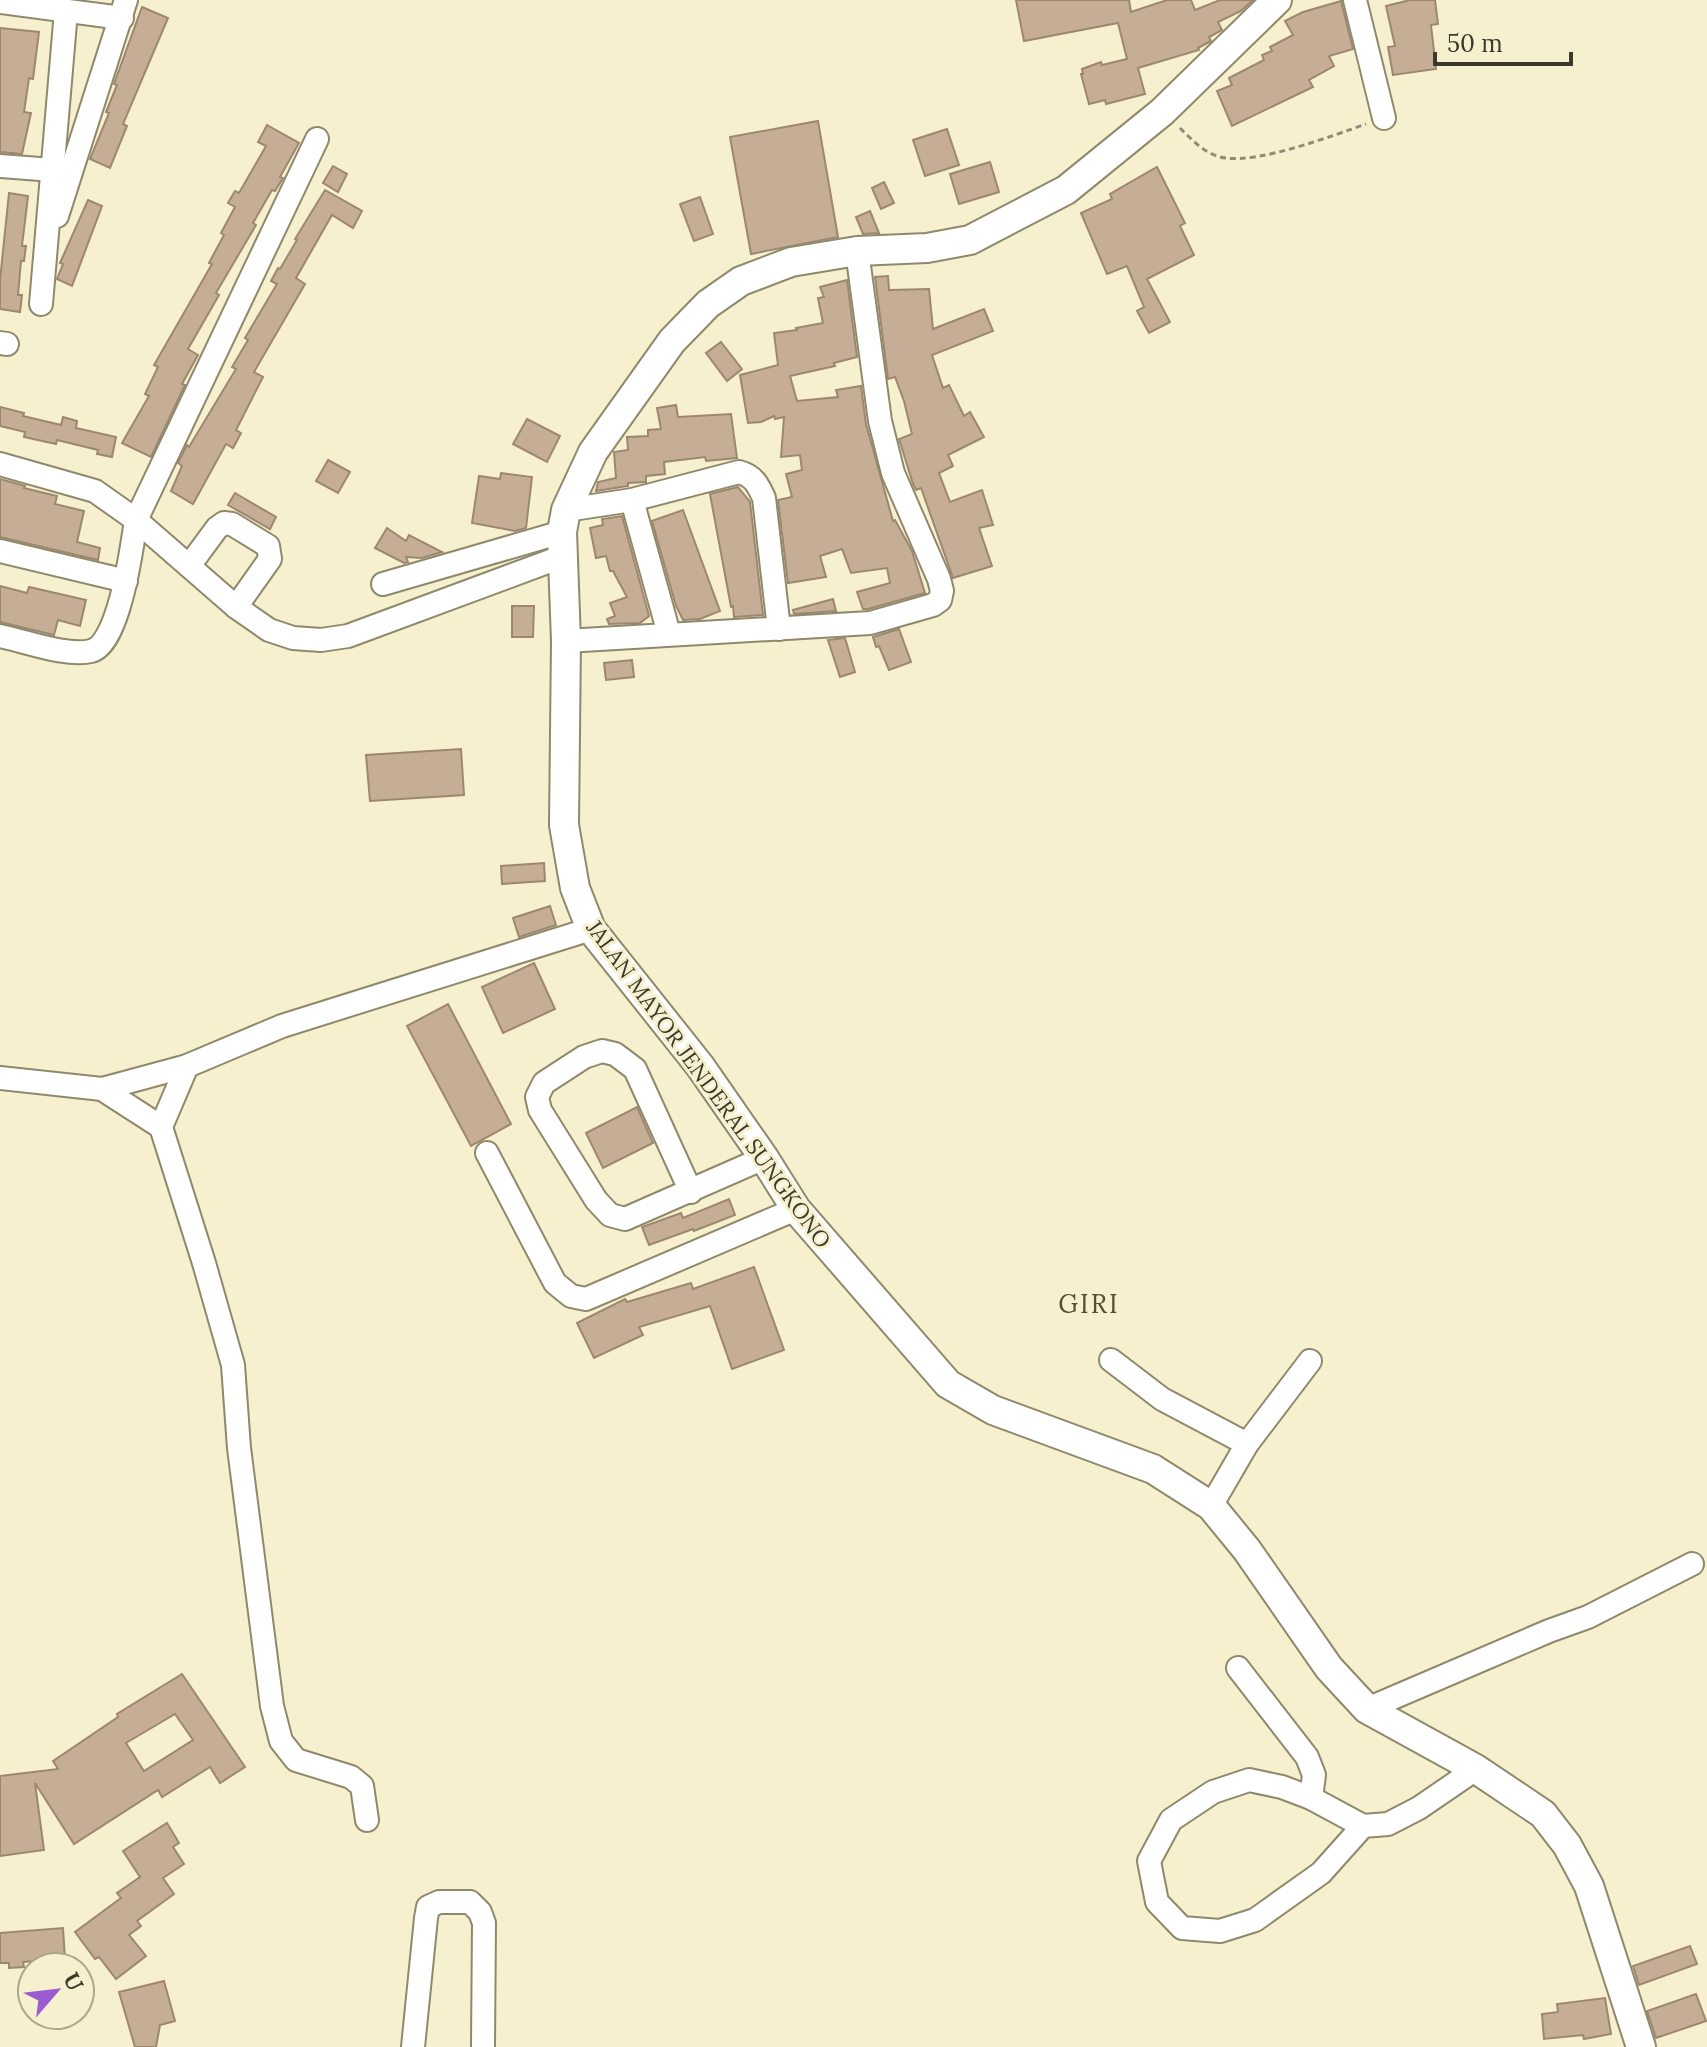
<svg xmlns="http://www.w3.org/2000/svg" width="1707" height="2047" font-family="Lora,serif">
  <rect width="100%" height="100%" fill="#f6f0cf"/>
  <g fill="#c5ae95" stroke="#9d876f" stroke-width="2" fill-rule="evenodd">
    <polygon points="1016,0 1129,0 1131,12 1167,0 1191,0 1195,10 1220,0 1253,0 1241,11 1218,22 1222,30 1209,37 1211,41 1198,48 1199,50 1138,68 1145,94 1106,104 1105,100 1089,104 1081,74 1083,74 1082,69 1101,62 1102,65 1127,59 1118,23 1024,41"/>
    <polygon points="1410,0 1435,0 1438,24 1431,25 1436,69 1393,75 1388,47 1395,46 1386,6"/>
    <polygon points="1341,1 1353,49 1329,56 1334,66 1309,80 1313,87 1232,126 1217,91 1232,85 1229,78 1264,60 1262,55 1272,51 1270,47 1293,35 1285,21 1303,12"/>
    <polygon points="142,7 168,18 123,124 127,126 110,168 90,159 109,113 106,112 117,85 114,84"/>
    <polygon points="0,28 39,32 33,79 29,78 24,112 31,113 22,154 0,152"/>
    <polygon points="818,121 838,237 751,254 730,137"/>
    <polygon points="267,125 299,143 280,177 283,178 275,191 272,190 253,223 256,225 216,293 219,295 188,349 198,355 182,384 185,385 151,457 122,443 149,396 145,394 158,367 154,365 212,264 209,263 224,235 221,233 235,207 228,203 235,191 239,193 266,146 258,142"/>
    <polygon points="947,129 959,165 925,176 913,140"/>
    <polygon points="990,162 999,192 959,204 950,174"/>
    <polygon points="333,166 347,174 338,192 323,183"/>
    <polygon points="1157,167 1185,223 1180,226 1194,255 1147,279 1170,322 1149,333 1137,311 1144,307 1127,266 1107,274 1081,213 1112,199 1110,194"/>
    <polygon points="884,182 894,203 881,209 872,188"/>
    <polygon points="325,190 362,211 353,228 332,215 296,278 305,284 254,372 263,377 236,430 241,433 233,448 226,444 193,504 171,491 182,466 178,463 187,445 189,447 236,369 232,367 248,340 245,338 277,284 271,281 278,268 280,269 297,240 295,239"/>
    <polygon points="9,193 28,196 22,246 26,246 24,261 21,261 18,295 22,295 20,312 0,309 0,280"/>
    <polygon points="700,197 713,234 694,241 680,204"/>
    <polygon points="88,200 102,206 72,286 57,279 63,264 60,263"/>
    <polygon points="870,211 879,233 863,234 856,217"/>
    <polygon points="888,276 889,290 929,289 933,329 984,309 993,331 932,355 943,388 949,385 964,416 970,412 984,437 948,455 953,466 939,473 950,502 982,490 993,525 979,528 992,566 953,578 921,488 916,490 913,484 899,439 912,434 904,401 895,377 888,379 875,277"/>
    <polygon points="847,280 857,357 834,363 835,366 790,376 797,401 838,397 836,390 861,386 866,424 893,521 895,520 912,551 925,593 868,609 863,609 857,592 890,583 887,568 851,573 842,549 820,556 826,577 788,583 778,500 792,497 786,474 802,470 800,455 781,457 784,417 775,419 774,416 761,422 748,423 740,375 778,365 774,333 797,330 796,328 823,323 818,298 824,297 820,287"/>
    <polygon points="721,342 742,369 727,381 706,353"/>
    <polygon points="676,405 678,417 731,414 737,458 706,461 705,457 664,462 665,474 646,476 646,482 628,483 628,486 596,491 598,482 616,478 614,452 628,450 627,437 648,436 648,430 661,429 657,408"/>
    <polygon points="0,407 24,413 23,416 61,425 63,417 77,421 76,428 116,437 112,457 97,454 98,450 57,440 56,444 24,437 25,432 0,426"/>
    <polygon points="527,419 560,436 547,462 513,444"/>
    <polygon points="328,460 350,472 338,493 316,481"/>
    <polygon points="501,473 532,477 526,528 515,531 472,523 479,476 500,479"/>
    <polygon points="0,479 25,486 24,488 57,496 55,504 84,511 77,542 100,548 98,560 0,537"/>
    <polygon points="738,487 750,502 763,615 734,617 733,606 731,607 710,494"/>
    <polygon points="235,493 276,517 270,529 228,505"/>
    <polygon points="683,510 720,611 700,619 683,620 676,606 652,521"/>
    <polygon points="622,516 649,616 640,623 609,624 607,619 615,616 610,603 627,597 613,571 610,571 606,556 596,558 590,528 603,525 602,519"/>
    <polygon points="387,528 406,541 409,535 442,552 422,558 406,557 408,562 404,563 375,548"/>
    <polygon points="0,586 27,593 29,587 86,600 80,626 58,620 54,635 0,622"/>
    <polygon points="833,599 836,611 794,614 793,610"/>
    <polygon points="512,606 534,606 533,637 512,637"/>
    <polygon points="899,629 911,662 889,670 879,646 876,647 873,637"/>
    <polygon points="845,638 855,672 840,677 828,640"/>
    <polygon points="632,660 634,677 606,680 604,663"/>
    <polygon points="461,749 464,795 370,801 366,755"/>
    <polygon points="544,863 545,881 502,884 501,866"/>
    <polygon points="550,906 556,925 519,937 513,918"/>
    <polygon points="534,963 555,1009 503,1033 482,987"/>
    <polygon points="448,1004 511,1124 471,1146 407,1026"/>
    <polygon points="637,1107 653,1143 603,1168 586,1133"/>
    <polygon points="729,1199 735,1215 694,1231 693,1229 649,1245 642,1227 681,1213 683,1218"/>
    <polygon points="754,1267 784,1350 732,1369 710,1306 639,1327 643,1335 594,1358 577,1323 625,1299 627,1302 691,1283 693,1289"/>
    <path d="M182,1674L245,1767L220,1783L210,1767L162,1797L158,1790L74,1844L35,1783L44,1850L0,1856V1776L58,1769L53,1761L118,1717L117,1714ZM175,1714L193,1740L144,1771L126,1743Z"/>
    <polygon points="167,1823 179,1843 173,1847 184,1864 163,1878 174,1894 137,1921 141,1926 129,1935 146,1956 116,1979 99,1957 95,1959 75,1932 121,1898 117,1893 140,1877 123,1851"/>
    <polygon points="63,1928 65,1959 23,1962 24,1967 9,1968 9,1963 0,1963 0,1933"/>
    <polygon points="1690,1946 1697,1964 1639,1985 1633,1966"/>
    <polygon points="164,1981 175,2021 160,2025 156,2047 135,2047 119,1992"/>
    <polygon points="1696,1994 1706,2021 1656,2038 1647,2011"/>
    <polygon points="1605,1998 1611,2034 1584,2039 1583,2035 1544,2039 1542,2014 1558,2012 1557,2004"/>
  </g>
  <g fill="none" stroke-linecap="round" stroke-linejoin="round">
    <g stroke="#8f896b" stroke-width="26">
      <g id="minor">
        <polyline points="1355,0 1384,118"/>
        <polyline points="0,2 122,18"/>
        <polyline points="0,166 66,171"/>
        <polyline points="57,216 126,0"/>
        <polyline points="41,304 66,11"/>
        <polyline points="0,343 7,344"/>
        <polyline points="0,464 95,491 136,520 236,607 269,630 293,638 321,640 348,636 561,557"/>
        <polyline points="632,500 669,634"/>
        <path d="M566,510L632,500L739,472C754,476 758,485 764,498L779,629"/>
        <polyline points="0,551 126,581"/>
        <polyline points="189,566 217,528 224,523 232,524 268,546 270,559 236,607"/>
        <polyline points="383,584 562,532"/>
        <path d="M0,636C25,641 67,657 91,651C119,645 132,547 136,520L317,139"/>
        <polyline points="566,641 870,623 933,605 940,600 942,591 939,579 893,473 880,421 857,251"/>
        <polyline points="187,1066 161,1127 204,1263 233,1365 239,1448 272,1706 281,1741 296,1760 351,1777 362,1786 367,1820"/>
        <polyline points="0,1078 102,1089 187,1066 282,1026 591,929"/>
        <polyline points="102,1089 161,1127"/>
        <polyline points="487,1153 555,1283 571,1296 586,1299 796,1209"/>
        <polyline points="691,1192 635,1069 615,1054 602,1051 584,1057 544,1083 537,1097 540,1110 596,1200 610,1215 625,1219 764,1158"/>
        <polyline points="1111,1360 1162,1399 1247,1444"/>
        <polyline points="1211,1506 1247,1444 1310,1361"/>
        <polyline points="1238,1668 1307,1757 1314,1775 1311,1798"/>
        <polyline points="1367,1709 1549,1631 1588,1617 1692,1564"/>
        <polyline points="1363,1826 1321,1873 1255,1920 1220,1931 1182,1928 1157,1902 1149,1861 1171,1820 1213,1792 1249,1780 1282,1787 1311,1798 1363,1826 1388,1824 1419,1808 1476,1769"/>
        <polyline points="413,2047 426,1918 428,1907 439,1902 470,1902 480,1912 484,1923 483,2047"/>
      </g>
    </g>
    <g stroke="#8f896b" stroke-width="32">
      <polyline id="major" points="1277,0 1162,112 1066,190 970,240 927,248 857,251 791,262 741,281 708,304 672,341 593,452 566,510 562,532 566,641 564,825 575,888 591,929 700,1066 764,1158 796,1209 948,1384 993,1410 1153,1469 1211,1506 1247,1550 1329,1668 1367,1709 1476,1769 1543,1814 1567,1845 1589,1886 1641,2047"/>
    </g>
    <path stroke="#908c76" stroke-width="3" stroke-dasharray="6 4" stroke-linecap="butt" d="M1180,128C1193,141 1207,156 1226,158C1260,163 1332,136 1366,124"/>
    <use href="#minor" stroke="#fff" stroke-width="22"/>
    <use href="#major" stroke="#fff" stroke-width="28"/>
  </g>
  <g text-anchor="middle" dominant-baseline="central" stroke-width="6" stroke-linejoin="round" paint-order="stroke">
    <g font-size="22" fill="#3b392c" stroke="#f6f0cf">
      <text transform="translate(709 1084) rotate(54)">JALAN MAYOR JENDERAL SUNGKONO</text>
    </g>
    <g font-size="26" letter-spacing="2" fill="#544e32" stroke="#f6f0cf">
      <text x="1089" y="1303">GIRI</text>
    </g>
  </g>
  <g transform="translate(56 1991) rotate(62)"><circle r="38" fill="#f6f0cf" stroke="#aba78e" stroke-width="2"/>
  <path d="M0-6L14 30L0 20L-14 30Z" fill="#9b5bd2"/>
  <text y="-12" font-size="22" font-weight="bold" text-anchor="middle" fill="#3b392c">U</text>
  </g>
  <path d="M1435 52v12h136v-12" fill="none" stroke="#3b392c" stroke-width="4"/>
  <text x="1447" y="52" font-size="24" fill="#3b392c" stroke="#f6f0cf" stroke-width="6" paint-order="stroke">50 m</text>
</svg>
